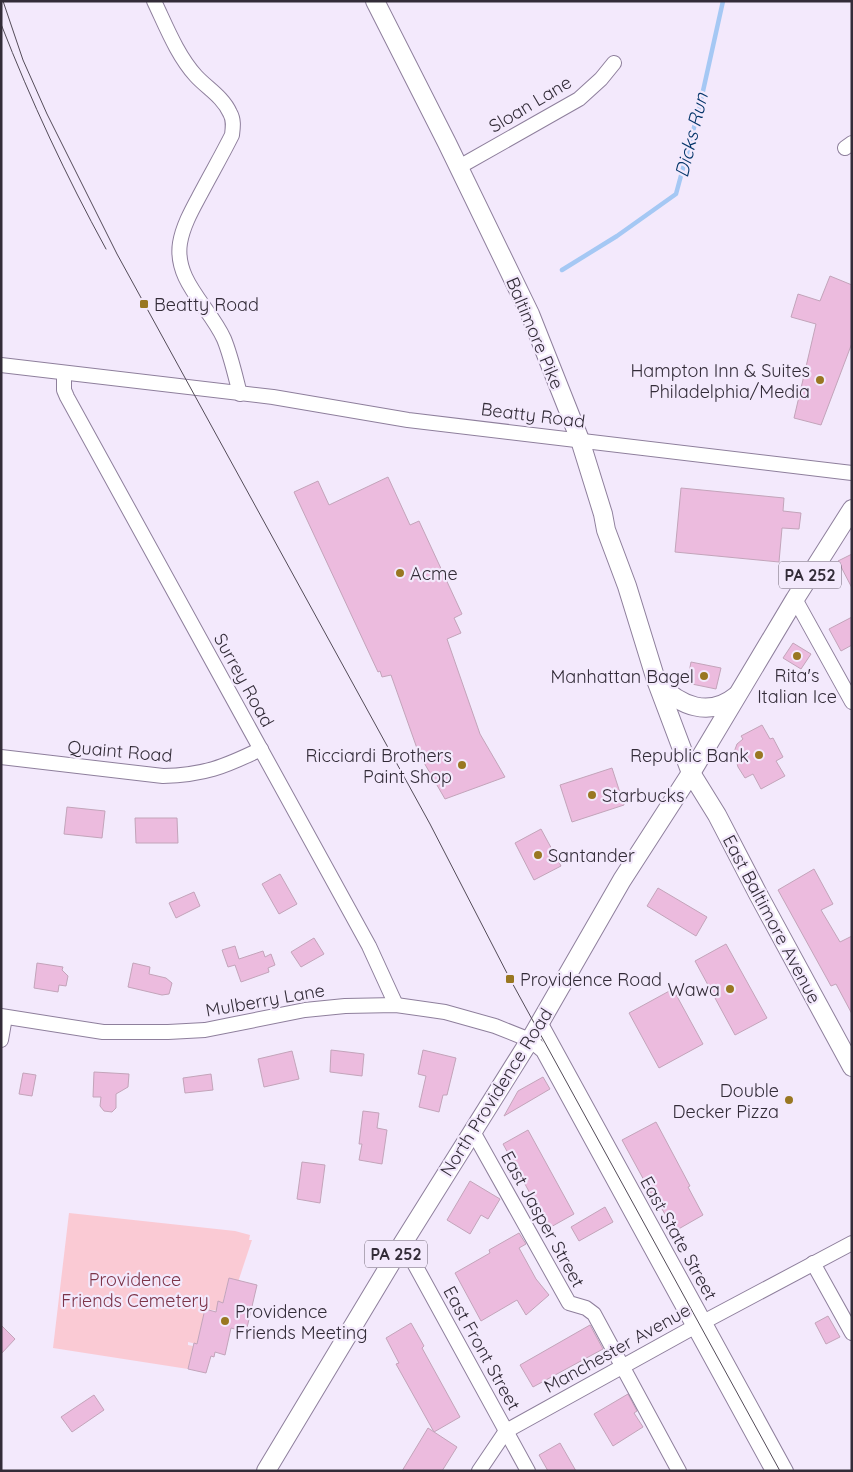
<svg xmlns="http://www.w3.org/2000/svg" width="853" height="1472" font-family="Quicksand,sans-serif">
  <rect width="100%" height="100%" fill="#f3e9fc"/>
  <polygon fill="#facad4" points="69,1213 235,1231 250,1235 249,1240 252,1240 238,1282 229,1278 223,1301 223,1303 219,1302 219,1311 205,1309 197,1344 188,1342 188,1345 193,1346 188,1369 53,1348"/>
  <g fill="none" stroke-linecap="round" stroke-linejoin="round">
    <polyline stroke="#a5c8f4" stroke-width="4.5" points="562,270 617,236 676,194 699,109 723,1"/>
  </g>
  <g fill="#ecbbde" stroke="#c3a4ba">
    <polygon points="830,276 852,285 852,343 821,425 794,418 816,324 791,317 798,294 820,301"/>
    <polygon points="388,477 410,525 419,521 462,614 454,618 461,633 447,639 480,734 505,777 445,799 419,754 391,675 382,677 380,671 378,672 294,492 318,481 329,505"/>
    <polygon points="681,488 784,498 783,511 801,513 799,529 782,528 779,562 675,552"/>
    <polygon points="852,554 852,588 838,561"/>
    <polygon points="852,617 852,645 841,651 829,629"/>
    <polygon points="793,643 811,654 801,669 783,658"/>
    <polygon points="691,662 721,668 716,689 687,683"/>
    <polygon points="762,725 770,739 773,738 783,757 776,761 785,776 761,789 753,774 745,778 738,767 734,752 737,744 743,739 741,736"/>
    <polygon points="612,768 624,805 572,822 560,785"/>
    <polygon points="67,807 105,811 102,838 64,834"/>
    <polygon points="135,818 177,818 178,843 136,843"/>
    <polygon points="541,829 561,866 534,880 515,843"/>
    <polygon points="814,869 833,904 821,910 840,942 852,936 852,1014 836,984 831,986 778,890"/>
    <polygon points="280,874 297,904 279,914 262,884"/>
    <polygon points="658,888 707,917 696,936 647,906"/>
    <polygon points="194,892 200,906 176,918 169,903"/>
    <polygon points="314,938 324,954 301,967 291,952"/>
    <polygon points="726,944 767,1018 735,1035 695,961"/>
    <polygon points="235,946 239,959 263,951 265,957 271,954 275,965 268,968 269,972 241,982 235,965 228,967 222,950"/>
    <polygon points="37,963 63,967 62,970 68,976 66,986 59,985 58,992 34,988"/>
    <polygon points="133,963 150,967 149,974 166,978 172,983 169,994 162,995 128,987"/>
    <polygon points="673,989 703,1044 659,1068 629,1013"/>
    <polygon points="331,1050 364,1054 362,1076 330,1072"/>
    <polygon points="423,1050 456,1058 447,1095 443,1095 439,1112 419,1107 426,1076 418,1074"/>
    <polygon points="292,1051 299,1079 264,1087 258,1059"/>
    <polygon points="94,1072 129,1074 128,1087 116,1094 116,1108 112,1112 104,1111 100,1106 101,1097 93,1097"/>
    <polygon points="23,1073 36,1075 32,1096 19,1094"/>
    <polygon points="211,1074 213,1090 185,1093 183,1078"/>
    <polygon points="543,1077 550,1089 504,1116 518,1091"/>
    <polygon points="363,1111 379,1113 377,1128 387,1130 382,1164 359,1160 362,1144 359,1144"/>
    <polygon points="656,1122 690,1186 688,1187 703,1215 675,1231 659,1204 657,1204 622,1140"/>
    <polygon points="528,1130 574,1214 549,1228 503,1144"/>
    <polygon points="302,1162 325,1165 320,1203 297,1199"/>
    <polygon points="470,1181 500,1199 488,1219 481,1215 470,1234 447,1220"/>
    <polygon points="605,1207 613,1222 579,1241 571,1227"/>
    <polygon points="519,1233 526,1244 519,1248 536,1279 549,1295 526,1315 517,1300 481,1321 455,1273 490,1253 489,1250"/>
    <polygon points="229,1278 257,1285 246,1332 231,1328 225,1355 215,1352 214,1357 211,1356 206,1373 188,1369 194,1343 197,1344 205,1309 216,1312 218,1301 223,1303"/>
    <polygon points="828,1316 840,1337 826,1344 815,1323"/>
    <polygon points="411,1323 424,1346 422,1348 460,1417 434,1432 396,1364 399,1363 386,1338"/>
    <polygon points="1,1325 15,1339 1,1354"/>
    <polygon points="590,1325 603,1349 533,1387 520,1365"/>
    <polygon points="628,1394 637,1411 634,1413 643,1427 613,1446 594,1414"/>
    <polygon points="94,1395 104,1410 72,1432 61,1417"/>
    <polygon points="428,1428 457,1447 442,1471 402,1471"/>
    <polygon points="560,1443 576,1471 548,1471 539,1455"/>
  </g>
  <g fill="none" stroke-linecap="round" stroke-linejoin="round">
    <g stroke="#8e7f9c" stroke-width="16">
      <g id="minor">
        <path d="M154,1C166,26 177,55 196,76C207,88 223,97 230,113C234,120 233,127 232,135C222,155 211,174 201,193C193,208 183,225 180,243C174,281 210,307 224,339C231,356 235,375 240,394"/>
        <polyline points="845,148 852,143"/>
        <polyline points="459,167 579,99 601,79 614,63"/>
        <polyline points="1,365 273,397 408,420 852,473"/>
        <polyline points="64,373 64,390 67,397 369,946 396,1005"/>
        <polyline points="795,599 852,702"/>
        <path d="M1,757L163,776C204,775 224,767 261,749"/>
        <polyline points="1,1016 103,1032 168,1032 205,1030 305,1010 345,1006 396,1005 445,1012 495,1026 530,1040 543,1051 773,1471"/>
        <polyline points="540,1022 786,1471"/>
        <polyline points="1,1040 5,1017"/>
        <polyline points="472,1130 569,1303 586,1308 594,1314 679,1471"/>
        <polyline points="403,1243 528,1471"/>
        <polyline points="813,1263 852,1333"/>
        <polyline points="479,1471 506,1431 694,1327 852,1243"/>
      </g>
    </g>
    <g stroke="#8e7f9c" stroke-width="20">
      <g id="major">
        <polyline points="375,1 447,143 530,314 580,440 603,514 606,530 627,586 656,680 691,773 717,815 758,894 852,1067"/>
        <path d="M658,683C680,706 709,718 736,696"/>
        <polyline points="266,1471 403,1243 530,1040 622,880 691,773 795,599 852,509"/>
      </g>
    </g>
    <use href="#minor" stroke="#fff" stroke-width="14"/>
    <use href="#major" stroke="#fff" stroke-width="18"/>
    <g stroke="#534b58" stroke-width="1">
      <polyline points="3,1 23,60 47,114 117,254 430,824 510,979 780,1471"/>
      <path d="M1,24C31,101 66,176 106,249"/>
    </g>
  </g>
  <g fill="#997721" stroke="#f3e9fc" stroke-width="2">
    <rect x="139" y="299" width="10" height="10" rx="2.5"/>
    <circle cx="820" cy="380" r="5"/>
    <circle cx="400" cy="573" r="5"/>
    <circle cx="797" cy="656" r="5"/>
    <circle cx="704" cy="676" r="5"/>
    <circle cx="759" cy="755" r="5"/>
    <circle cx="462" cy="765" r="5"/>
    <circle cx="592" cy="795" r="5"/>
    <circle cx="538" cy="855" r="5"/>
    <rect x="505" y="974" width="10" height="10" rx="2.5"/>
    <circle cx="730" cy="989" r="5"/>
    <circle cx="789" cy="1100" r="5"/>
    <circle cx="225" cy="1321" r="5"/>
  </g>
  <g text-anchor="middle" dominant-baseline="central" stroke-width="4.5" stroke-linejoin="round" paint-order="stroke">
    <g fill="#f3e9fc" stroke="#6d6573" stroke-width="1">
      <rect x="779" y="561.5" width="62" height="27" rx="4"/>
      <rect x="365" y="1240.5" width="62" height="27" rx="4"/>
    </g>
    <g font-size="16" font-weight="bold" fill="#332c38">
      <text x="810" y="575">PA 252</text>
      <text x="396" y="1254">PA 252</text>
    </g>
    <g font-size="18" fill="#332c38" stroke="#f3e9fc">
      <text transform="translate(530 104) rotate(-31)">Sloan Lane</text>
      <text transform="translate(535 333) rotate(67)">Baltimore Pike</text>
      <text transform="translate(533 415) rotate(7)">Beatty Road</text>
      <text transform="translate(244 680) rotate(61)">Surrey Road</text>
      <text transform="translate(120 751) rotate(5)">Quaint Road</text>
      <text transform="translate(772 919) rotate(62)">East Baltimore Avenue</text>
      <text transform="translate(265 1000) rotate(-10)">Mulberry Lane</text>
      <text transform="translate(496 1092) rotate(-58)">North Providence Road</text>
      <text transform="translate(543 1219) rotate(61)">East Jasper Street</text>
      <text transform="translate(679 1238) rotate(61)">East State Street</text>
      <text transform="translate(482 1348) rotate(61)">East Front Street</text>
      <text transform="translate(617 1348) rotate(-29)">Manchester Avenue</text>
    </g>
    <g font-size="18" fill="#332c38" stroke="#f3e9fc" text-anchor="start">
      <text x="154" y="304">Beatty Road</text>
      <text x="810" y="370" text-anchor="end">Hampton Inn &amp; Suites<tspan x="810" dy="21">Philadelphia/Media</tspan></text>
      <text x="410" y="573">Acme</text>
      <text x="797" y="675" text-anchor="middle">Rita's<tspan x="797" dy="21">Italian Ice</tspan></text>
      <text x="694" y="676" text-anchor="end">Manhattan Bagel</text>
      <text x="452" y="755" text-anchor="end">Ricciardi Brothers<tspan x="452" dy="21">Paint Shop</tspan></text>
      <text x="749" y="755" text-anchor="end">Republic Bank</text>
      <text x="602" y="795">Starbucks</text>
      <text x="548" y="855">Santander</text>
      <text x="520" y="979">Providence Road</text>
      <text x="720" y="989" text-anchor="end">Wawa</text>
      <text x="779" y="1090" text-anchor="end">Double<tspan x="779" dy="21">Decker Pizza</tspan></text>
      <text x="235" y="1311">Providence<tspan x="235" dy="21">Friends Meeting</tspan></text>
    </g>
    <g font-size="18" fill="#7c3449" stroke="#f3e9fc">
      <text x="135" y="1279">Providence<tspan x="135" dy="21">Friends Cemetery</tspan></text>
    </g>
    <g font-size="19" font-style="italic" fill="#05366a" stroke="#f3e9fc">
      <text transform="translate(691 135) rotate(-76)">Dicks Run</text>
    </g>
  </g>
  <rect width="853" height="1472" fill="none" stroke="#332c38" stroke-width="5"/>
</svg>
